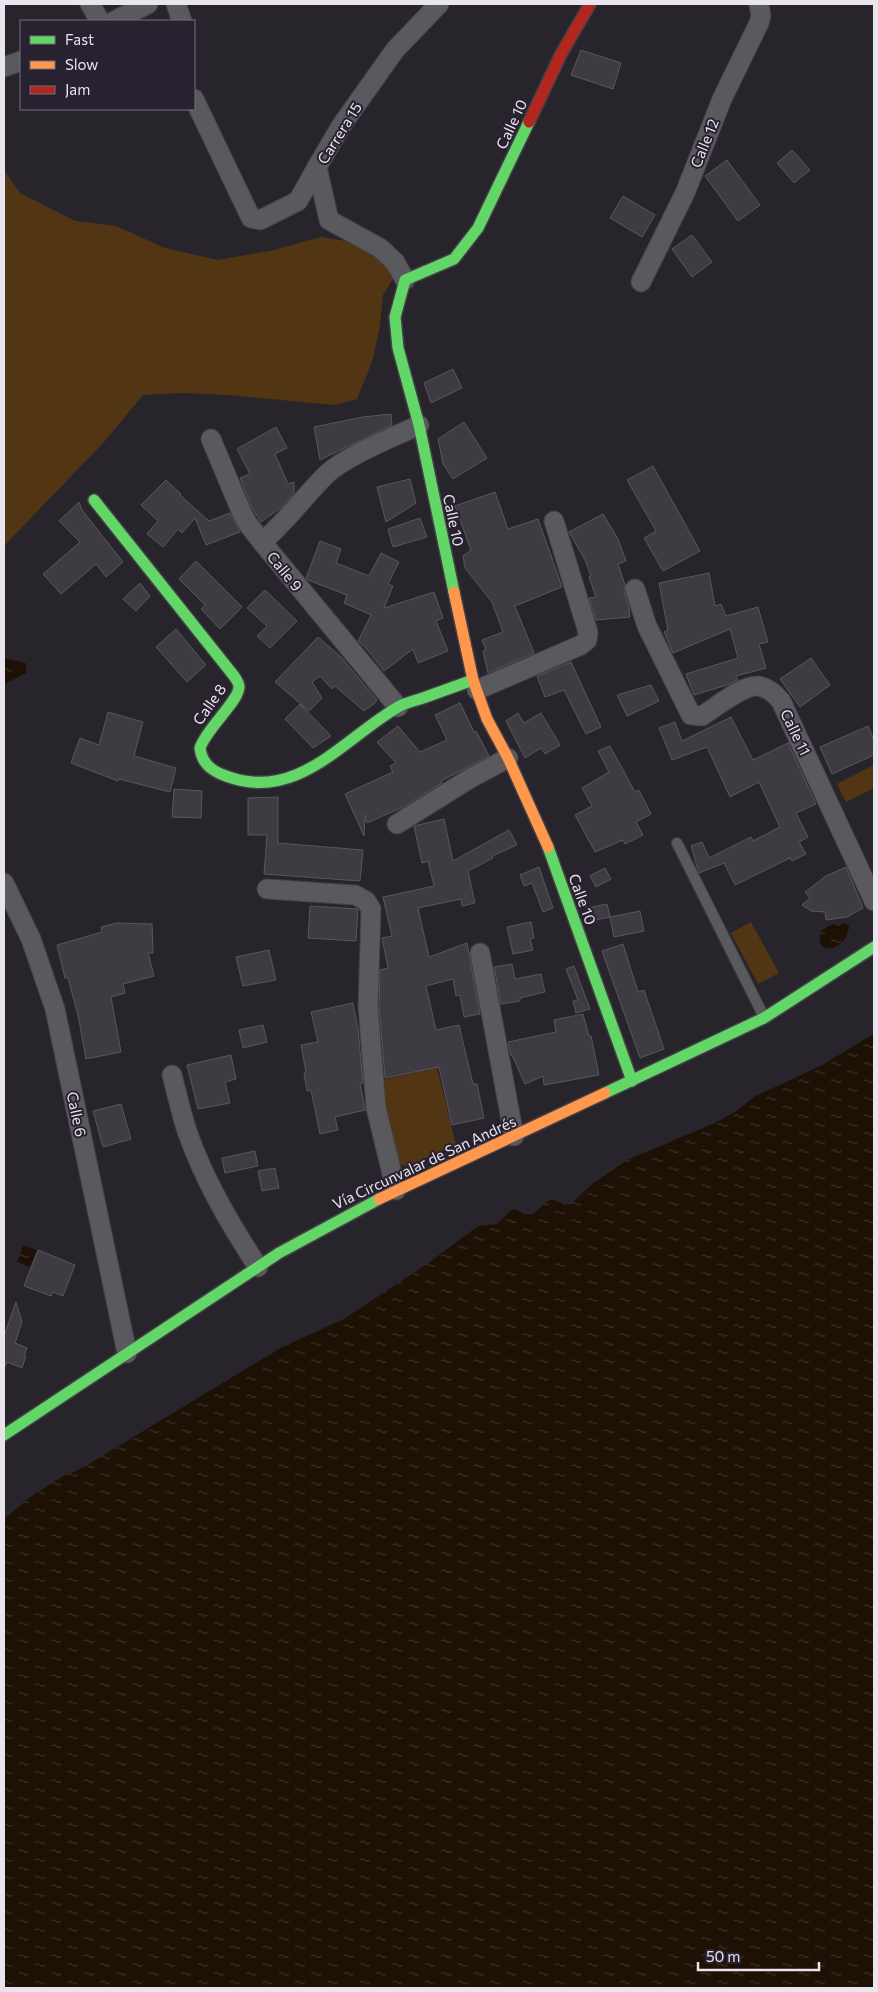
<svg xmlns="http://www.w3.org/2000/svg" width="878" height="1992" font-family="Commissioner,sans-serif">
  <defs>
    <pattern id="water-ripples" width="26" height="14" patternUnits="userSpaceOnUse" patternTransform="scale(1.25)"><rect width="26" height="14" fill="#1d1004"/><path d="M2 4q2-2 4 0t4 0M15 11q2-2 4 0t4 0" fill="none" stroke="#3e3329"/></pattern>
  </defs>
  <rect width="100%" height="100%" fill="#28242c"/>
  <g fill="#523614">
    <polygon points="4,170 20,193 75,221 116,226 165,248 218,260 274,250 321,237 358,243 397,272 383,295 380,326 372,362 357,399 335,405 228,395 183,393 143,395 104,442 4,546"/>
    <polygon points="874,765 874,788 846,802 837,784"/>
    <polygon points="751,922 779,973 758,984 731,933"/>
    <path d="M437,1068L456,1145L407,1166C400,1165 397,1162 394,1156L382,1080Z"/>
  </g>
  <g fill="url(#water-ripples)">
    <polygon points="4,658 26,663 26,673 5,684"/>
    <path d="M845,923L849,926C848,951 812,958 821,931L830,925Z"/>
    <polygon points="874,1034 874,1988 4,1988 4,1519 29,1498 58,1479 84,1467 282,1347 344,1319 427,1264 478,1226 497,1224 510,1211 515,1209 524,1214 533,1214 549,1200 555,1200 564,1205 571,1204 592,1184 627,1160 715,1123 735,1112 754,1097 824,1064"/>
    <polygon points="23,1245 37,1250 30,1267 17,1262"/>
  </g>
  <g fill="#3e3b42" stroke="#5a565d">
    <polygon points="581,50 621,63 613,89 571,75"/>
    <polygon points="792,150 810,170 794,183 777,163"/>
    <polygon points="727,160 760,205 738,221 705,176"/>
    <polygon points="623,196 655,215 642,237 610,218"/>
    <polygon points="692,235 712,262 692,277 672,249"/>
    <polygon points="453,369 462,388 431,403 424,383"/>
    <polygon points="391,414 392,425 320,460 314,427 363,417"/>
    <polygon points="464,422 487,458 453,479 443,464 438,439"/>
    <polygon points="276,427 287,448 275,454 288,484 294,482 294,493 282,507 261,522 252,508 240,478 250,474 237,449"/>
    <polygon points="653,466 700,551 663,571 644,538 656,531 627,480"/>
    <polygon points="410,479 416,503 386,522 377,487"/>
    <polygon points="166,480 181,494 180,495 209,521 230,513 240,532 206,545 195,518 182,533 178,529 163,547 147,534 158,521 141,505"/>
    <polygon points="495,492 508,529 538,519 562,587 515,606 534,653 488,673 483,651 486,650 482,640 503,632 492,602 465,568 463,556 471,550 455,506"/>
    <polygon points="79,502 82,510 123,562 106,577 96,564 61,594 43,574 80,542 59,521"/>
    <polygon points="603,514 618,539 626,561 618,564 625,585 624,592 629,606 630,617 596,620 589,598 596,597 589,577 591,576 585,560 569,532"/>
    <polygon points="420,518 427,537 393,547 388,529"/>
    <polygon points="320,541 341,549 336,563 369,576 381,553 399,562 388,584 393,586 384,608 434,592 443,618 436,621 448,651 418,663 413,649 384,671 366,648 358,641 371,615 344,603 347,595 308,580 306,578"/>
    <polygon points="196,561 242,607 220,629 201,609 205,605 179,579"/>
    <polygon points="709,573 715,606 721,604 726,616 758,607 768,642 759,644 766,668 736,676 738,680 730,684 694,695 686,674 738,658 730,629 673,653 664,632 668,630 659,583"/>
    <polygon points="140,583 150,596 136,611 123,599"/>
    <polygon points="265,590 297,621 270,648 257,636 267,626 247,608"/>
    <polygon points="176,629 206,665 187,682 156,647"/>
    <polygon points="318,637 341,657 377,700 374,704 364,711 335,686 332,689 320,676 312,682 322,698 309,711 275,682"/>
    <polygon points="811,658 830,685 800,707 780,679"/>
    <polygon points="571,662 601,727 586,734 564,690 545,697 537,676"/>
    <polygon points="651,685 659,701 627,716 617,695"/>
    <polygon points="460,703 474,732 476,731 489,756 441,781 442,783 403,807 367,823 365,815 364,836 345,794 393,772 390,766 396,763 377,742 398,726 420,752 447,740 435,715"/>
    <polygon points="300,704 331,736 313,748 285,719"/>
    <polygon points="108,712 143,722 134,756 176,768 170,792 119,779 118,781 71,763 80,738 99,745"/>
    <polygon points="518,713 524,723 541,713 560,745 545,754 541,748 525,758 506,721"/>
    <polygon points="731,717 753,760 788,743 816,804 796,813 808,837 799,842 806,854 792,861 790,858 735,885 724,863 699,873 691,846 702,842 709,858 751,837 753,841 780,827 759,782 730,797 707,747 672,760 659,728 675,722 682,741"/>
    <polygon points="868,726 874,740 874,755 832,774 820,747"/>
    <polygon points="610,746 635,792 639,790 651,814 636,822 643,835 625,844 623,840 595,852 575,815 592,806 582,788 609,772 598,751"/>
    <polygon points="174,789 202,791 201,818 172,817"/>
    <polygon points="278,797 278,843 363,850 360,881 264,874 267,835 248,835 248,798"/>
    <polygon points="444,819 453,861 509,830 517,845 492,856 493,858 468,871 475,903 462,906 461,899 418,908 429,957 467,943 480,1014 464,1017 460,995 456,996 453,979 426,986 436,1030 459,1025 473,1084 477,1084 484,1118 452,1125 439,1067 385,1078 379,1006 380,970 388,968 382,938 392,936 383,897 434,886 428,861 422,863 414,826"/>
    <polygon points="539,867 553,908 543,912 532,883 524,886 520,875"/>
    <polygon points="846,867 863,908 847,917 826,920 825,912 811,911 802,905 810,898 805,892 826,876"/>
    <polygon points="605,868 611,879 596,887 590,876"/>
    <polygon points="607,904 610,917 591,921 587,908"/>
    <polygon points="310,906 358,909 356,941 308,938"/>
    <polygon points="640,911 644,931 614,937 610,917"/>
    <polygon points="531,922 534,938 530,939 533,950 513,954 507,927"/>
    <polygon points="117,923 152,924 153,953 148,953 154,976 123,984 125,993 111,997 121,1052 86,1059 78,1015 68,978 65,978 57,945 102,932 101,927"/>
    <polygon points="623,944 638,992 644,990 664,1049 640,1058 602,951"/>
    <polygon points="269,950 276,980 243,986 236,957"/>
    <polygon points="512,964 515,979 541,974 545,992 520,998 520,1001 501,1004 494,967"/>
    <polygon points="574,966 590,1009 576,1013 573,1001 578,1000 566,969"/>
    <polygon points="353,1003 358,1029 363,1083 360,1083 365,1110 335,1117 338,1130 320,1134 311,1090 307,1091 304,1073 306,1072 301,1045 318,1042 311,1012"/>
    <polygon points="583,1014 589,1036 591,1036 599,1075 544,1085 543,1076 525,1084 512,1055 511,1056 508,1042 556,1032 554,1020"/>
    <polygon points="263,1025 267,1042 243,1048 239,1030"/>
    <polygon points="231,1055 236,1079 225,1082 230,1103 198,1109 187,1065"/>
    <polygon points="121,1104 131,1139 103,1147 93,1111"/>
    <polygon points="255,1151 258,1166 225,1173 222,1158"/>
    <polygon points="275,1168 279,1188 262,1191 258,1171"/>
    <polygon points="38,1250 75,1265 63,1296 53,1292 51,1296 24,1286"/>
    <polygon points="16,1302 22,1322 15,1343 27,1348 24,1355 26,1356 22,1368 7,1362 4,1368 4,1336"/>
  </g>
  <g fill="none" stroke-linecap="round" stroke-linejoin="round">
    <g stroke="#434046" stroke-width="12">
      <polyline id="lane" points="677,843 764,1017"/>
    </g>
    <g stroke="#434046" stroke-width="21">
      <g id="street">
        <polyline points="90,4 100,21"/>
        <polyline points="176,4 182,21"/>
        <polyline points="114,21 148,4"/>
        <polyline points="4,67 21,61"/>
        <polyline points="194,99 251,218 260,220 298,201 317,167"/>
        <polyline points="405,280 395,262 380,248 329,220 317,167 341,126 395,50 439,4"/>
        <polyline points="641,282 685,193 722,99 759,23 761,16 759,4"/>
        <polyline points="211,439 242,513 248,524 262,542"/>
        <path d="M635,589L647,626L691,715L702,716C715,708 742,685 758,686C768,687 775,694 781,701L874,901"/>
        <polyline points="477,690 581,645 587,640 588,632 554,521"/>
        <path d="M398,707L262,542C287,521 305,495 328,473C348,455 394,437 419,425"/>
        <polyline points="397,824 469,779 508,758"/>
        <polyline points="4,883 31,939 55,1009 127,1353"/>
        <polyline points="267,889 355,895 366,901 371,909 368,1006 376,1108 396,1190"/>
        <polyline points="480,953 514,1136"/>
        <path d="M172,1075C177,1094 181,1113 187,1131C204,1180 230,1224 258,1267"/>
      </g>
    </g>
    <g stroke="#434046" stroke-width="14">
      <g id="fast">
        <path d="M94,500L234,676C236,679 239,683 239,687C239,701 206,729 200,748C202,764 212,771 226,776C297,803 343,739 398,707C405,703 414,701 423,698C440,692 456,686 473,680"/>
        <polyline points="454,592 419,425 398,348 395,317 405,280 454,259 478,228 529,122"/>
        <polyline points="548,847 632,1081"/>
        <polyline points="605,1093 764,1018 874,947"/>
        <polyline points="4,1435 279,1253 379,1199"/>
      </g>
    </g>
    <g stroke="#434046" stroke-width="14">
      <g id="slow">
        <polyline points="454,592 473,680 487,719 508,758 548,847"/>
        <polyline points="379,1199 605,1093"/>
      </g>
    </g>
    <g stroke="#434046" stroke-width="14">
      <polyline id="jam" points="529,122 561,54 590,4"/>
    </g>
    <use href="#lane" stroke="#5a595d" stroke-width="10"/>
    <use href="#street" stroke="#5a595d" stroke-width="19"/>
    <use href="#fast" stroke="#63d668" stroke-width="11"/>
    <use href="#slow" stroke="#ff974d" stroke-width="11"/>
    <use href="#jam" stroke="#b3261e" stroke-width="11"/>
  </g>
  <g text-anchor="middle" dominant-baseline="central" stroke-width="4" stroke-linejoin="round" paint-order="stroke">
    <g font-size="15" fill="#e9e4ee" stroke="#282130">
      <text transform="translate(511 124) rotate(-65)">Calle 10</text>
      <text transform="translate(339 133) rotate(-58)">Carrera 15</text>
      <text transform="translate(704 143) rotate(-68)">Calle 12</text>
      <text transform="translate(454 520) rotate(78)">Calle 10</text>
      <text transform="translate(285 571) rotate(51)">Calle 9</text>
      <text transform="translate(209 704) rotate(-55)">Calle 8</text>
      <text transform="translate(796 732) rotate(64)">Calle 11</text>
      <text transform="translate(583 899) rotate(70)">Calle 10</text>
      <text transform="translate(77 1114) rotate(78)">Calle 6</text>
      <text transform="translate(424 1162) rotate(-25)">Vía Circunvalar de San Andrés</text>
    </g>
  </g>
  <rect width="878" height="1992" fill="none" stroke="#e9e4ee" stroke-width="10"/>
  <rect x="20" y="20" width="175" height="90" fill="#282130" stroke="#756f7c"/>
  <rect x="30" y="36" width="25" height="8" fill="#63d668" stroke="#756f7c"/>
  <text x="65" y="45" font-size="15" fill="#e9e4ee">Fast</text>
  <rect x="30" y="61" width="25" height="8" fill="#ff974d" stroke="#756f7c"/>
  <text x="65" y="70" font-size="15" fill="#e9e4ee">Slow</text>
  <rect x="30" y="86" width="25" height="8" fill="#b3261e" stroke="#756f7c"/>
  <text x="65" y="95" font-size="15" fill="#e9e4ee">Jam</text>
  <path d="M698 1962v8h121v-8" fill="none" stroke="#e9e4ee" stroke-width="2.5"/>
  <text x="706" y="1962" font-size="15" fill="#e9e4ee" stroke="#282130" stroke-width="4" paint-order="stroke">50 m</text>
</svg>
